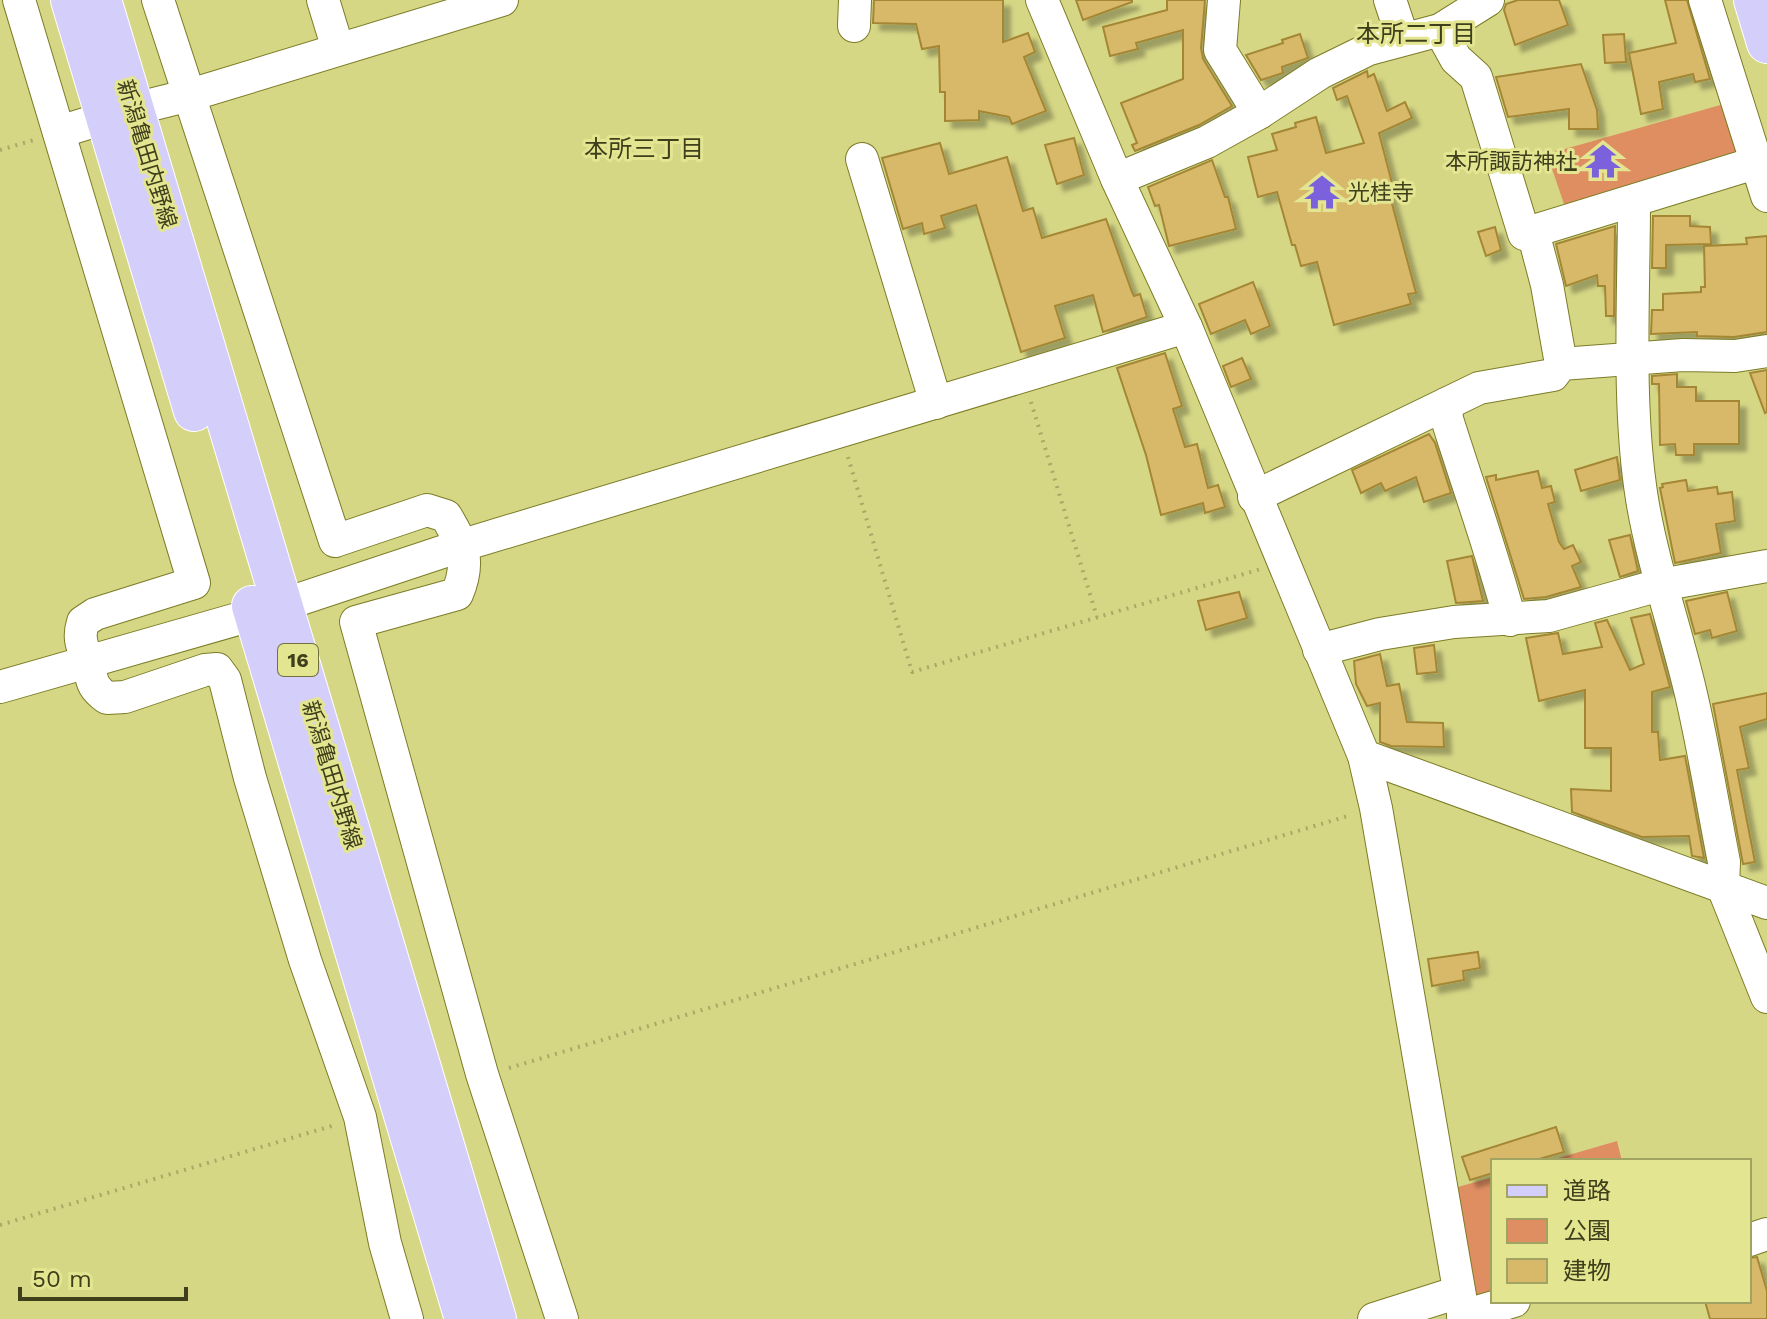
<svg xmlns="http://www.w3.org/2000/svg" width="1767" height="1319" font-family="'Work Sans','Noto Sans JP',sans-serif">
  <defs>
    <filter id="shadow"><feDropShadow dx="7" dy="7" stdDeviation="2" flood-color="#0004"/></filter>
  </defs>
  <rect width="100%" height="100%" fill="#d6d785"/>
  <g fill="#df8e61">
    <polygon points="1731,102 1747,154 1565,207 1547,154"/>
    <polygon points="1617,1141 1622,1161 1548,1161"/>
    <polygon points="1493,1177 1493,1294 1474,1299 1451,1189"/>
  </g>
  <g fill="#d8b96a" stroke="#a48736" stroke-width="2" filter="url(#shadow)">
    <polygon points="874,0 1003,0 1003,42 1028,33 1035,52 1024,57 1046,111 1012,124 1009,117 979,111 979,120 945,121 945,92 940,92 939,46 922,49 916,24 873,23"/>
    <polygon points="1076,0 1132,0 1132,2 1083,20"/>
    <polygon points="1167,0 1205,0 1201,48 1203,59 1232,106 1199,125 1135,151 1132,145 1137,143 1121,103 1183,79 1183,30 1136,43 1138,49 1110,56 1103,27 1167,10"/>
    <polygon points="1518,0 1559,0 1568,25 1515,45 1504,10 1506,4"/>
    <polygon points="1665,0 1687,0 1710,79 1695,82 1693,74 1659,82 1663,109 1641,114 1629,53 1676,43"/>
    <polygon points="1300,34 1308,58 1282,67 1283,73 1261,80 1246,55 1283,43 1282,40"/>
    <polygon points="1624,34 1626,62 1605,63 1603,35"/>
    <polygon points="1581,64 1597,110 1598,129 1569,129 1569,109 1508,117 1496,77"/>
    <polygon points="1367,71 1368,77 1374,74 1387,111 1405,102 1412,118 1379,133 1392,183 1387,185 1416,293 1408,294 1411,304 1334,325 1317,262 1301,266 1295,245 1292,245 1277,192 1258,197 1248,157 1277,150 1272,134 1296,127 1295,123 1316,117 1326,153 1364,143 1347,96 1337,100 1333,88"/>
    <polygon points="1074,138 1084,175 1057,184 1045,145"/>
    <polygon points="940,143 949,174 1007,157 1023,211 1033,208 1042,238 1106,219 1132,292 1134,296 1140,294 1147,317 1103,332 1093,295 1055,306 1065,338 1021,352 976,205 941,216 945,228 924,234 922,223 903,229 882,158"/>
    <polygon points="1212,160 1225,197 1228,197 1236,229 1169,246 1159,205 1155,206 1148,187"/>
    <polygon points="1653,216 1690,216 1690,226 1710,227 1711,244 1666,245 1666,268 1652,268"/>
    <polygon points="1615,226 1614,316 1606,316 1605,286 1598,286 1597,275 1566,286 1556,244"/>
    <polygon points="1495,227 1501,250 1486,256 1478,232"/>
    <polygon points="1767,236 1767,332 1734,337 1697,336 1697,332 1651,334 1652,310 1663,310 1663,294 1701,292 1701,287 1705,287 1704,246 1747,244 1746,238"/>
    <polygon points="1253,282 1270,326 1251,334 1245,320 1211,334 1199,304"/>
    <polygon points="1165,353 1182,406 1173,409 1185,447 1197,444 1208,488 1218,485 1225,507 1205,513 1203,503 1161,515 1146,455 1117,368"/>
    <polygon points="1242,358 1251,379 1231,387 1223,366"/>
    <polygon points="1767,370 1767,412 1765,413 1750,373"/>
    <polygon points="1677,374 1677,387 1696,387 1696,401 1739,401 1739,444 1694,444 1694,455 1676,455 1675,444 1660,445 1659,384 1652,384 1652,376"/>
    <polygon points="1429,434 1435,443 1451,493 1424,502 1416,477 1385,491 1381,483 1361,493 1352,470"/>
    <polygon points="1617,457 1620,480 1581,491 1575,470"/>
    <polygon points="1538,471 1542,488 1551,486 1555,502 1548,504 1559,542 1564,549 1573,545 1581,562 1572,566 1581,587 1546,597 1524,599 1486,477 1496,475 1496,480"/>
    <polygon points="1686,480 1688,491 1717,487 1718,494 1732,492 1735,521 1716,524 1721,553 1675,563 1660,488 1663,487 1662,484"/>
    <polygon points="1630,535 1638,571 1620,577 1609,540"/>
    <polygon points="1472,556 1483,601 1456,603 1447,561"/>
    <polygon points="1239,592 1247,618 1206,630 1198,601"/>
    <polygon points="1727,592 1737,631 1712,638 1710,630 1695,634 1686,601"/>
    <polygon points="1650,614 1670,687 1652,692 1652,732 1658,732 1660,760 1685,756 1704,858 1692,856 1689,836 1642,837 1572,812 1571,789 1611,791 1611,748 1585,748 1585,690 1539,701 1526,638 1558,633 1563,654 1602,647 1595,623 1607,620 1630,670 1644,664 1631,618"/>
    <polygon points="1434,645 1437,672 1417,674 1414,648"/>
    <polygon points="1380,654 1387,686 1399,684 1407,722 1443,723 1444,747 1391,746 1380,742 1380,703 1367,706 1356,684 1354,661"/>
    <polygon points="1767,693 1767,719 1740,727 1749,768 1737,770 1755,862 1743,864 1713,704"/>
    <polygon points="1478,952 1480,968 1463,971 1464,980 1432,986 1428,959"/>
    <polygon points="1556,1127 1564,1152 1532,1161 1493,1161 1493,1173 1470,1180 1462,1157"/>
    <polygon points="1757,1257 1767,1291 1767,1319 1710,1319 1705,1301 1749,1301 1749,1258"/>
  </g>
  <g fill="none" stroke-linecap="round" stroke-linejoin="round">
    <g stroke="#7c7c27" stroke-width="34">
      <g id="minor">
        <path d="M19,0L194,583L95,614L83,622C78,638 82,645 87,660C93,679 89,685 107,698L125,697L205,670L217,669L225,680L250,778L305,960L360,1117L385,1243L407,1319"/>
        <path d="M158,0L335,541L427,510L446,516C463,545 471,561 457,594L356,622L482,1074L562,1319"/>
        <polyline points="323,0 338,49"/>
        <polyline points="1042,0 1117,179 1186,327 1364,756 1376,808 1464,1319"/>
        <polyline points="1224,0 1220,50 1259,113"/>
        <polyline points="1390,0 1403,39"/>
        <polyline points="1705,0 1767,196"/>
        <polyline points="854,26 855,0"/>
        <polyline points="1440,30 1456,59 1476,77 1524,234 1755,163"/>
        <polyline points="59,132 134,109 190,95 502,0"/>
        <polyline points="862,159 936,403"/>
        <polyline points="1117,179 1207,142 1259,113 1320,73 1369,49 1440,30 1488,0"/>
        <path d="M1634,201C1634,296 1627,406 1642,499C1653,566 1676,629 1691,694C1704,750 1713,806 1724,862L1723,887L1767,997"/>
        <polyline points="1533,232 1547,285 1561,364"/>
        <path d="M1446,404L1447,419C1468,486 1492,552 1510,620"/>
        <polyline points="1254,497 1479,388 1553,375 1561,364 1683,355 1735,356 1767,351"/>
        <polyline points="1319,650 1380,634 1454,622 1549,616 1660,585 1767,566"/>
        <polyline points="0,687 255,614 463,545 1186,327"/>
        <polyline points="1364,756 1767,903"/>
        <polyline points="1749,1240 1767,1234"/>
        <polyline points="1463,1316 1514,1301"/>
        <polyline points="1374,1319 1459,1292"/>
      </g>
    </g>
    <g stroke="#fff" stroke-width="42">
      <g id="major">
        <polyline points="71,0 194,411"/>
        <polyline points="101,0 496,1319"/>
        <polyline points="1754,0 1767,43"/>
        <polyline points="252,606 465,1319"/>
      </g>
    </g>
    <g stroke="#a8a965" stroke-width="4" stroke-dasharray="2 6" stroke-linecap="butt">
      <polyline points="0,150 34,140"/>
      <polyline points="1031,402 1097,617"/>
      <polyline points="848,457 912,672 1261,569"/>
      <polyline points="509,1068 1351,815"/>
      <polyline points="0,1225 335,1125"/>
    </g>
    <use href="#minor" stroke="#fff" stroke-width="32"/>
    <use href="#major" stroke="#d4cefb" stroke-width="40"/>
  </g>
  <defs>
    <g id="temple-bare" transform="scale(2.76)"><path d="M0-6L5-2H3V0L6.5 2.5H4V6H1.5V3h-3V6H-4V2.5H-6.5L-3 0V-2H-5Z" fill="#7b61dc" stroke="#e3e591" stroke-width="2.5" paint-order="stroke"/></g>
  </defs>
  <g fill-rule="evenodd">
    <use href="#temple-bare" x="1603" y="161"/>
    <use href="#temple-bare" x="1322" y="192"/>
  </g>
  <g text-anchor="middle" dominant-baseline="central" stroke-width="6" stroke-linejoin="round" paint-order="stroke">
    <rect fill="#e3e591" stroke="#70713f" stroke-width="2" x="278" y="644" width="40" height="32" rx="6"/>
    <g font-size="20" font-weight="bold" fill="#3f3f1c">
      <text x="298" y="660">16</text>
    </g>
    <g font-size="22" fill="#3f3f1c" stroke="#e3e591">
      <text transform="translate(147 154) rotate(73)">新潟亀田内野線</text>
      <text transform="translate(332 775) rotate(73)">新潟亀田内野線</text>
    </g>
    <g font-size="22" fill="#3f3f1c" stroke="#e3e591" text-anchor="end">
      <text x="1577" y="161">本所諏訪神社</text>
      <text x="1348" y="192" text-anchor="start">光桂寺</text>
    </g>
    <g font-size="24" fill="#3f3f1c" stroke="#e3e591">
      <text x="1416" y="34">本所二丁目</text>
      <text x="644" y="149">本所三丁目</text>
    </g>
  </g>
  <rect x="1491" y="1159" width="260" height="144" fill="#e3e591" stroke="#a1a362" stroke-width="2"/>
  <rect x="1507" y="1185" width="40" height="12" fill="#d4cefb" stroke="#a1a362" stroke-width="2"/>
  <text x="1563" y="1199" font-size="24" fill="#3f3f1c">道路</text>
  <rect x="1507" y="1219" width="40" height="24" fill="#df8e61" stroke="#a1a362" stroke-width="2"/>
  <text x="1563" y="1239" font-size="24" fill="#3f3f1c">公園</text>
  <rect x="1507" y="1259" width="40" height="24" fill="#d8b96a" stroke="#a1a362" stroke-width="2"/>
  <text x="1563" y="1279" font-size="24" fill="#3f3f1c">建物</text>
  <path d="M20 1287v12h166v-12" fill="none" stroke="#3f3f1c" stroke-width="4"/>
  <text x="32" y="1287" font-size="24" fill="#3f3f1c" stroke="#e3e591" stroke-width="6" paint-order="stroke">50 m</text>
</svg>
